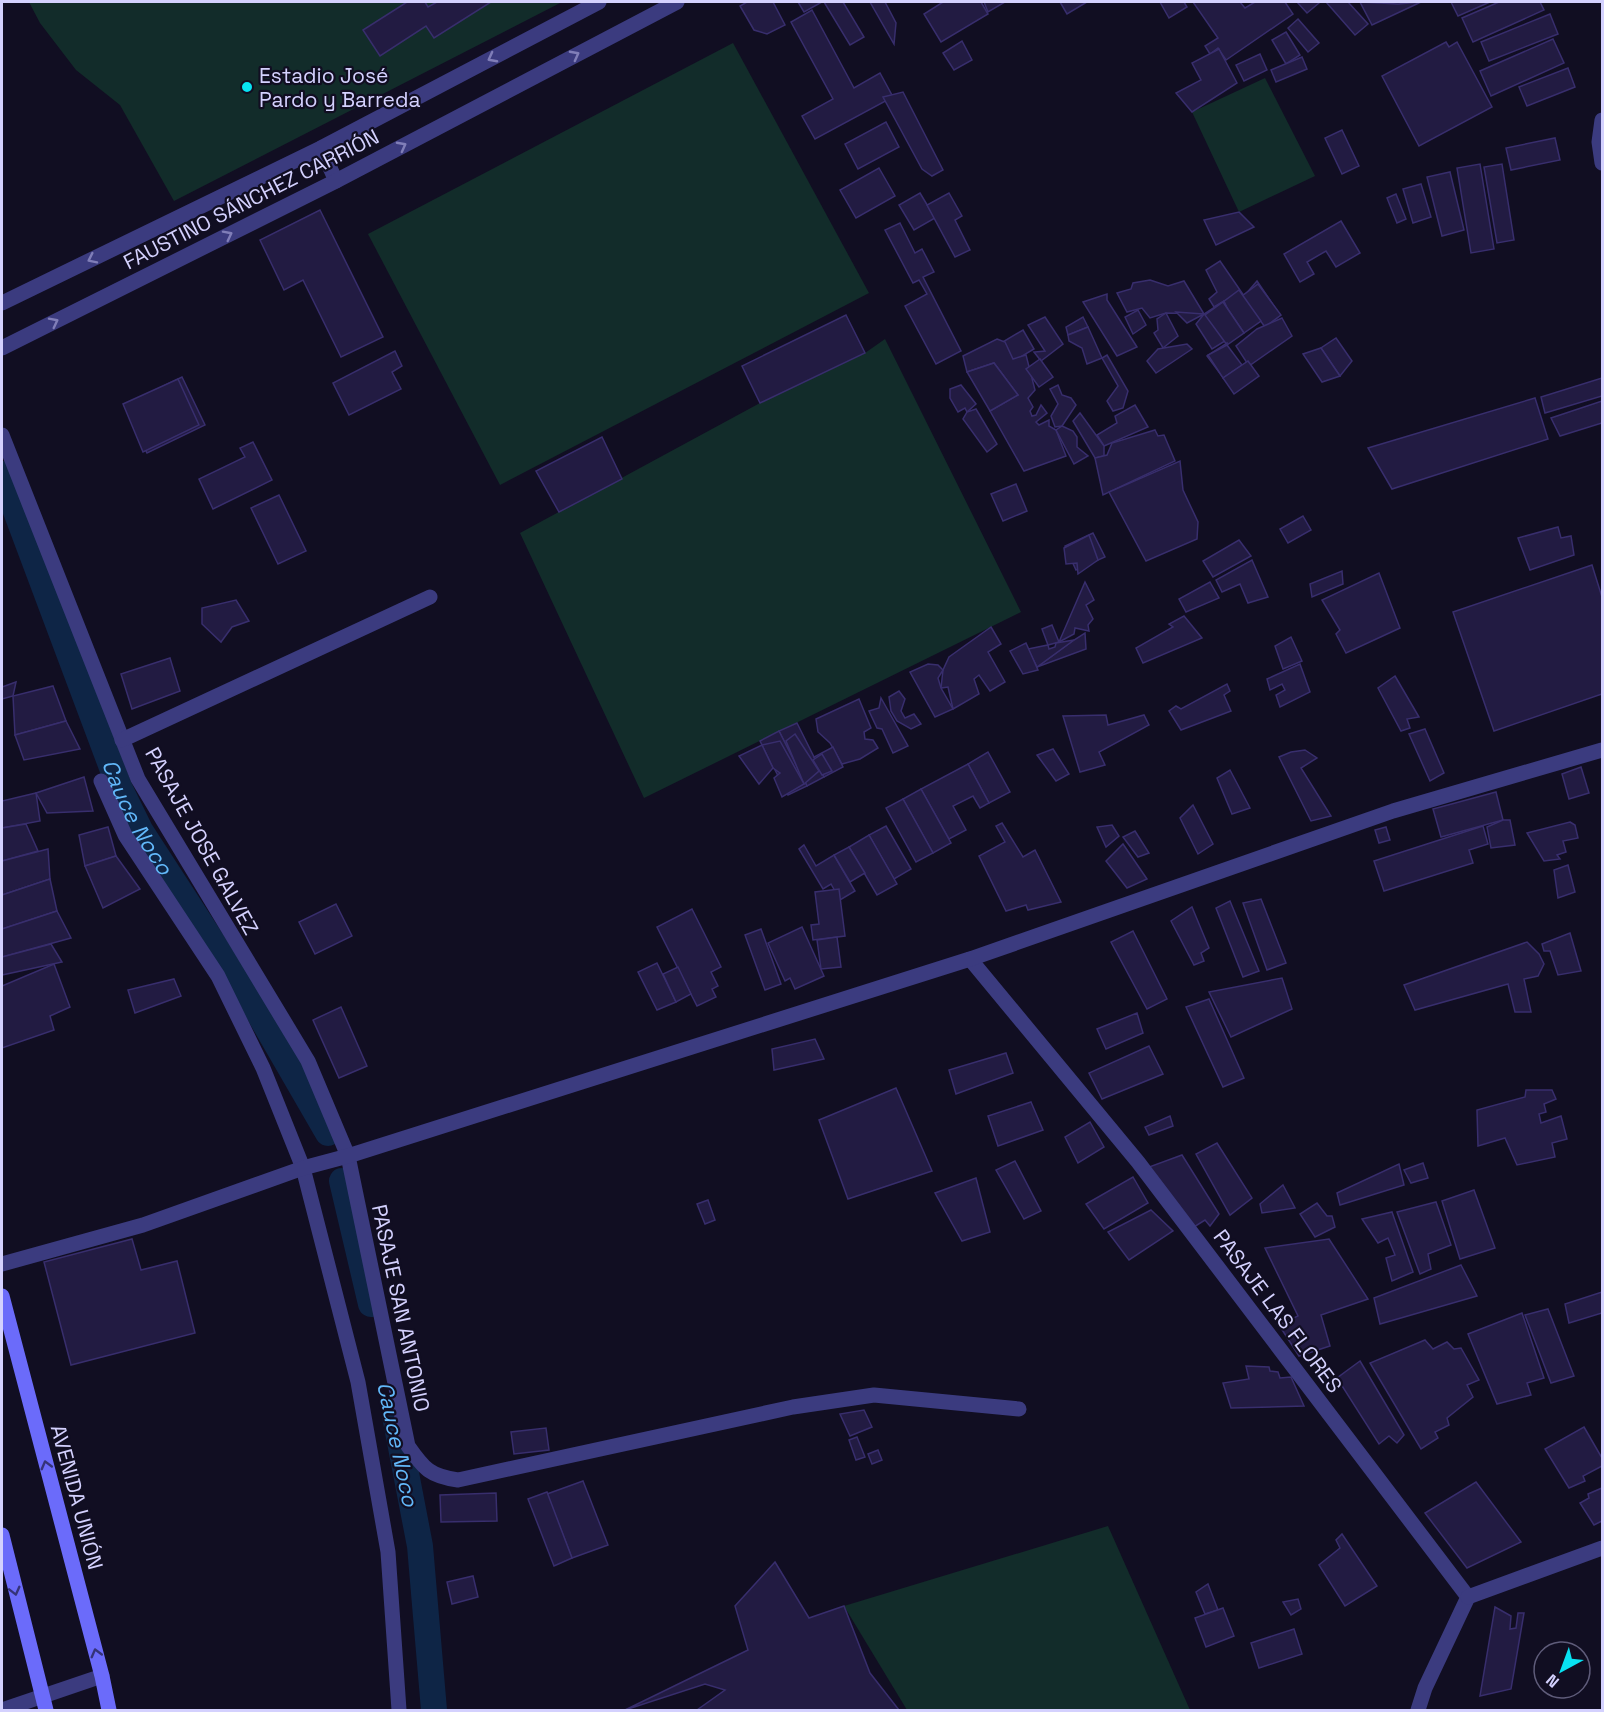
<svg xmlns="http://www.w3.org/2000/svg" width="1604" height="1712" font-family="'Space Grotesk',sans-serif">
  <rect width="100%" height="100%" fill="#110e22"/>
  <g fill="#122c2a">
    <polygon points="29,2 562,2 174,201 120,105 76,70 40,23"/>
    <polygon points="733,43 869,293 500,485 368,234"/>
    <polygon points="1265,78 1315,176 1239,212 1192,112"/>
    <polygon points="885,339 1021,612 644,798 520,533 760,403 865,353"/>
    <polygon points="1108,1526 1190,1710 907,1710 844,1606"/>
  </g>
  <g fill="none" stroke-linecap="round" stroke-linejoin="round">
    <g stroke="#0e2546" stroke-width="26">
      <path id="s1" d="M2,474L120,789L140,830L258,1012L328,1133"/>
      <polyline points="342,1181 371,1304"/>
      <polyline points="395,1416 420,1546 434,1710"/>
    </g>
  </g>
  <g fill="#221b42" stroke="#382e6d" stroke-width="1.5">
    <polygon points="407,2 425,2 428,7 437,2 491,2 434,38 426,26 380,56 363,30"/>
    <polygon points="747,2 773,2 785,25 767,34 754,30 740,6"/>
    <polygon points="798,2 822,2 804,12"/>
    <polygon points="824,2 843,2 864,37 850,45"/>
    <polygon points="870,2 885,2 896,23 894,44"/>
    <polygon points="943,2 981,2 988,14 941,42 924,14"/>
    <polygon points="984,2 1005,2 988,12"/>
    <polygon points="1060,2 1087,2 1067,14"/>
    <polygon points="1160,2 1184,2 1187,7 1169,18"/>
    <polygon points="1193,2 1240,2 1245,8 1255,2 1285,2 1293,14 1226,60 1218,48 1210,54 1205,46 1218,38"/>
    <polygon points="1297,2 1318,2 1319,3 1307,13"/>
    <polygon points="1326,2 1348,2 1368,24 1355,35"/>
    <polygon points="1360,2 1398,4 1421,2 1372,25"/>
    <polygon points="1451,2 1490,2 1458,16"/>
    <polygon points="1499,2 1540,2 1544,10 1473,42 1462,18"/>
    <polygon points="812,10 854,88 880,73 893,97 815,139 802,116 833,99 791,22"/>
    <polygon points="1550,14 1558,34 1489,61 1481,42"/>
    <polygon points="1298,19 1319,43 1308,52 1288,28"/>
    <polygon points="1286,32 1300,55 1286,64 1272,40"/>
    <polygon points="1553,39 1564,63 1491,96 1480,71"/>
    <polygon points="962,41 972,60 954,70 943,53"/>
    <polygon points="1446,42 1449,47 1457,42 1492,107 1419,146 1382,76"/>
    <polygon points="1219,49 1237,83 1192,112 1176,93 1201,80 1192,63"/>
    <polygon points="1260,54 1267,70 1244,81 1236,65"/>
    <polygon points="1302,57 1307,69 1276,82 1271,70"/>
    <polygon points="1568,68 1575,87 1527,106 1519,87"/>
    <polygon points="903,92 943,170 932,176 922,169 883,97"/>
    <polygon points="886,122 899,147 858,169 845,144"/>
    <polygon points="1342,130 1359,166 1342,174 1325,138"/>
    <polygon points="1555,138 1560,160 1511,170 1506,148"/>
    <polygon points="1480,164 1494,249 1471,253 1457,168"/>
    <polygon points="1502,164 1514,240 1497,243 1484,167"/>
    <polygon points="879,168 895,196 856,218 840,190"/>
    <polygon points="1450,172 1464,230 1442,236 1427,177"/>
    <polygon points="1421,184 1431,217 1413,223 1403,189"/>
    <polygon points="920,193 935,218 914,230 899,205"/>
    <polygon points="949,193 962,216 955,220 970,250 955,257 927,205"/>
    <polygon points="1396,194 1406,219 1397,223 1387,198"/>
    <polygon points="320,210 383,337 341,357 303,280 284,290 260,240"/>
    <polygon points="1239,212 1254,227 1216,245 1204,220"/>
    <polygon points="1341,221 1360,253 1336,267 1326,251 1307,262 1314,274 1300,282 1284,254"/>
    <polygon points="900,223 915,253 922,249 934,272 923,277 961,351 936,364 905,306 927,294 919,280 913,283 885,230"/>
    <polygon points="1220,261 1260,319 1246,331 1224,301 1214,307 1209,299 1217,292 1206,270"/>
    <polygon points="1150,280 1168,286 1184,281 1204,314 1166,313 1150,318 1142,308 1127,312 1117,293 1131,289 1133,283"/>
    <polygon points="1257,281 1278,312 1263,323 1244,296"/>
    <polygon points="1258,284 1281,315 1265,327 1242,296"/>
    <polygon points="1239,290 1261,321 1244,333 1223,302"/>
    <polygon points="1107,294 1107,300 1137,347 1117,356 1083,302"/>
    <polygon points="1224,301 1238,333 1212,349 1196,324 1204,314"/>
    <polygon points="1223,302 1244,333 1227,345 1205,315"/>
    <polygon points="1138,310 1146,325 1133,334 1125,317"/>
    <polygon points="1176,312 1204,314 1187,323"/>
    <polygon points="1166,313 1178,336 1163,348 1154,333 1158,330 1157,319"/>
    <polygon points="846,315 865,353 760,403 742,366"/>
    <polygon points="1045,317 1063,344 1041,361 1034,352 1045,351 1028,325"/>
    <polygon points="1083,317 1088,327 1068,335 1066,327"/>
    <polygon points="1282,318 1292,336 1249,366 1236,346 1257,329"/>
    <polygon points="1088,327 1102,358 1087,364 1082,348 1069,341 1068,335"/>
    <polygon points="1023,330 1034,349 1012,362 1001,343"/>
    <polygon points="1336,338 1352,361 1340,376 1321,348"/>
    <polygon points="997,339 1005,342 1013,359 1026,355 1035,390 1028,398 1033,407 1030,411 1032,416 1036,415 1041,405 1047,413 1036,422 1039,425 1049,420 1049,426 1056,430 1066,456 1024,471 990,411 1018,395 994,363 967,372 963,356"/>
    <polygon points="1227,343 1229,357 1234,357 1242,367 1249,366 1253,376 1233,391 1207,356"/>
    <polygon points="1187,344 1192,349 1156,373 1147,361 1158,349"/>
    <polygon points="1227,345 1242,365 1223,378 1208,355"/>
    <polygon points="1321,348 1340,376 1322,382 1303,354"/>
    <polygon points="395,351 402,366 392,372 401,389 349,415 333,383"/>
    <polygon points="1107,355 1128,391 1123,408 1113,411 1107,401 1118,386 1102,358"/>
    <polygon points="1040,359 1053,377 1039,387 1026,369"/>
    <polygon points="1248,361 1259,376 1234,394 1223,378"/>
    <polygon points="994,363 1018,395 990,411 967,372"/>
    <polygon points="182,377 205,425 147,453 124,405"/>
    <polygon points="1602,378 1602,396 1545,413 1541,397"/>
    <polygon points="178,379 199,425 143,452 123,404"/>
    <polygon points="961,385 976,404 967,412 965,408 958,412 950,398 950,389"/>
    <polygon points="1058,385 1062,395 1071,398 1076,405 1062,426 1055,427 1051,416 1058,404 1050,389"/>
    <polygon points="1535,398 1548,439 1392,489 1368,448"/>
    <polygon points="1602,401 1602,423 1560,436 1551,418"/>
    <polygon points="1135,405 1148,427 1104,446 1097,435 1117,423 1115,416"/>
    <polygon points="976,409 997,444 987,452 963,419 967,412"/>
    <polygon points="1080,413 1104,446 1104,456 1095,458 1073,421"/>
    <polygon points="1062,426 1073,431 1077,437 1077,447 1088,456 1074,464 1056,430"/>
    <polygon points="1155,430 1158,436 1164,435 1175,461 1103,495 1095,458 1107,455 1112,443"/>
    <polygon points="602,437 622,479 559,512 536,471"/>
    <polygon points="253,442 272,480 213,509 199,479 245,457 240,448"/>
    <polygon points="1180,461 1183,490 1198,522 1197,539 1146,561 1109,492"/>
    <polygon points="1016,484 1027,511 1003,521 991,494"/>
    <polygon points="279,495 306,551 278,564 251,508"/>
    <polygon points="1303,516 1311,530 1288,543 1280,529"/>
    <polygon points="1558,527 1561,538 1571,536 1574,555 1530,570 1518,538"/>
    <polygon points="1093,533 1105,557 1076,570 1065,546"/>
    <polygon points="1089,535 1098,560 1078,574 1077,563 1066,564 1064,548"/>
    <polygon points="1239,540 1251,556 1213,577 1203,561"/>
    <polygon points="1252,560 1268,597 1248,603 1240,584 1222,592 1216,580"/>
    <polygon points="1592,565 1602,597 1602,694 1494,731 1453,612"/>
    <polygon points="1342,571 1343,584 1312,597 1310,584"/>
    <polygon points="1379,573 1400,628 1346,653 1336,634 1340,630 1322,600"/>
    <polygon points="1085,582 1094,600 1086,605 1093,619 1088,625 1089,631 1075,628 1074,634 1059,642"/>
    <polygon points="1210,582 1219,598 1186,612 1179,599"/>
    <polygon points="236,600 249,621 232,627 221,642 202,624 202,608"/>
    <polygon points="1184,616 1202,638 1143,663 1136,648 1173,627 1169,624"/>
    <polygon points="1052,625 1059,642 1048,645 1042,629"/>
    <polygon points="991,627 1001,644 988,652 1005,682 990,691 979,675 974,679 979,694 953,709 948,687 941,688 943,670 949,657"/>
    <polygon points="1085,633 1086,649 1037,667 1074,640"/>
    <polygon points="1291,637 1302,661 1283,669 1275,646"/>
    <polygon points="1074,640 1037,667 1028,649 1048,645 1049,649 1055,647 1056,643"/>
    <polygon points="1026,643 1038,670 1023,674 1010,651"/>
    <polygon points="170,658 180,691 132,709 121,674"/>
    <polygon points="928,664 938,665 943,670 938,678 941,688 953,709 935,717 910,672"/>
    <polygon points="1300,664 1310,692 1280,707 1276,695 1285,690 1282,684 1270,690 1267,679"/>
    <polygon points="1395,676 1419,717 1407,719 1410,728 1401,731 1378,688"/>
    <polygon points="16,682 13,696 2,699 2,687"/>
    <polygon points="1227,684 1230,691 1224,695 1231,711 1181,730 1169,711 1176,706 1181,709"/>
    <polygon points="53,686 66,721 15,735 13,696"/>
    <polygon points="899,691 905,699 901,711 905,718 914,714 921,724 911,729 897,721 891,711 889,697"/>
    <polygon points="881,698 908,746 893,753 882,729 877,728 869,711 879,708"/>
    <polygon points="859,699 871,728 864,732 865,739 873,740 878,748 860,759 842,764 830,743 818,732 816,719"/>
    <polygon points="1106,715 1108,725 1144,715 1149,725 1099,752 1105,765 1080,772 1063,716"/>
    <polygon points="66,721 80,749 24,760 15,735"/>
    <polygon points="797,723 824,777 807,786 779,731"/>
    <polygon points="1425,729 1444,773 1430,781 1409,734"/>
    <polygon points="779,731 807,786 788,795 760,741"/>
    <polygon points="795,734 819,771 804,784 786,741"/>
    <polygon points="780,741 804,784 782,797 774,778 780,773 773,768 762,745"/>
    <polygon points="762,745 773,768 759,784 739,756"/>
    <polygon points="833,747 843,767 824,777 814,757"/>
    <polygon points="1053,749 1069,774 1056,781 1037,755"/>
    <polygon points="1305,750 1317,758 1301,768 1331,816 1311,821 1279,757 1291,752"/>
    <polygon points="988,752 1010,792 989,803 968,764"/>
    <polygon points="822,754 832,771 822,775 813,760"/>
    <polygon points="968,764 989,803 980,808 973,796 953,806 966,830 949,839 921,789"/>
    <polygon points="1581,767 1589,793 1569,799 1562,774"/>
    <polygon points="1230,770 1250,808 1232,814 1217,778"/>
    <polygon points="84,777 93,811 47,813 36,793"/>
    <polygon points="921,789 951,843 933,853 903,799"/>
    <polygon points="1496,792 1503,820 1441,837 1433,809"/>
    <polygon points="36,793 40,821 2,828 2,801"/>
    <polygon points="903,799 933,853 916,862 886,808"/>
    <polygon points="1193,805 1213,844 1198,854 1180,818"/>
    <polygon points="1503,820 1510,820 1515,845 1491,848 1487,827"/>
    <polygon points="1570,822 1575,825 1578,838 1563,841 1566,852 1557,855 1560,859 1544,861 1527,833"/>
    <polygon points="1002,823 1023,857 1035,850 1061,902 1028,910 1026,905 1006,911 979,856 1005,842 996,826"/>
    <polygon points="26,824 38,851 2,861 2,828"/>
    <polygon points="1112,825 1119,836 1106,847 1097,827"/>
    <polygon points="886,826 911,869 894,879 869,835"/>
    <polygon points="1483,826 1488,844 1469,850 1473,863 1384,891 1374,861"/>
    <polygon points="108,827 116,856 85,866 79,835"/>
    <polygon points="1386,827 1390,840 1379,843 1375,830"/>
    <polygon points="1135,831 1149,853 1138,857 1123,837"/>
    <polygon points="869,835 897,884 877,895 849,847"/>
    <polygon points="1123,844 1147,879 1127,888 1106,861"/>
    <polygon points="804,845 816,866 834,855 855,891 840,900 831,884 823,889 799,849"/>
    <polygon points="849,847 865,873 850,882 834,855"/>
    <polygon points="48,849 50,879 2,895 2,861"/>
    <polygon points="116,856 140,889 103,908 85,866"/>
    <polygon points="1568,865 1575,892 1558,898 1554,870"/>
    <polygon points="50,879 57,911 2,929 2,895"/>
    <polygon points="839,889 845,936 813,940 811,925 819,924 815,892"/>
    <polygon points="1261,899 1286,963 1267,970 1243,903"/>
    <polygon points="1230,901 1259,971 1243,977 1216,908"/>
    <polygon points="336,904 352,936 315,954 299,922"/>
    <polygon points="1192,907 1209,948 1201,953 1204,961 1194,965 1171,921"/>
    <polygon points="692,909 721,967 711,972 718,986 712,989 716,997 697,1006 657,927"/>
    <polygon points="57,911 71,938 2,957 2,929"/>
    <polygon points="802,927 824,976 795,989 790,978 785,981 768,943"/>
    <polygon points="761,929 781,984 765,990 745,935"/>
    <polygon points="1133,931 1167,999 1147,1009 1111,942"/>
    <polygon points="1570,933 1581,971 1558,975 1550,951 1544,951 1542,944"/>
    <polygon points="837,937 841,967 821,969 817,940"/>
    <polygon points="1527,942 1539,954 1544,964 1538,976 1524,979 1531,1012 1515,1012 1508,984 1415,1010 1404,985"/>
    <polygon points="51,944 62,962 2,975 2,957"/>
    <polygon points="657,963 676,1002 657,1010 638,972"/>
    <polygon points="54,964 70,1007 50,1016 54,1030 2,1048 2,986"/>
    <polygon points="678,967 691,994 676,1002 663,974"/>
    <polygon points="1282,978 1292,1009 1231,1037 1209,992"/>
    <polygon points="174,979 181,996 135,1013 128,990"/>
    <polygon points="1209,999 1244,1078 1223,1087 1186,1007"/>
    <polygon points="341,1007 367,1066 339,1078 313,1020"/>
    <polygon points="1137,1013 1143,1033 1106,1049 1097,1029"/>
    <polygon points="815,1039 824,1059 774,1070 772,1049"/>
    <polygon points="1149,1046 1163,1074 1102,1099 1089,1073"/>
    <polygon points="1006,1053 1013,1073 956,1094 949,1070"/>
    <polygon points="896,1088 932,1171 848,1199 819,1120"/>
    <polygon points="1526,1090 1552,1090 1556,1099 1544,1104 1546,1112 1539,1114 1541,1123 1561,1116 1567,1139 1552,1143 1555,1157 1517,1165 1505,1138 1478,1146 1477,1110 1525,1097"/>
    <polygon points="1031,1102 1043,1130 998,1146 988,1116"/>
    <polygon points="1170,1116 1173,1126 1149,1135 1145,1127"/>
    <polygon points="1090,1122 1104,1147 1078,1163 1065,1137"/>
    <polygon points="1217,1143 1252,1198 1230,1215 1196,1154"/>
    <polygon points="1182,1155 1219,1214 1210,1226 1205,1220 1194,1227 1149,1167"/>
    <polygon points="1015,1161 1041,1211 1024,1219 996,1170"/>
    <polygon points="1423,1163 1428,1178 1411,1183 1404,1170"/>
    <polygon points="1399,1164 1404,1185 1340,1205 1337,1193"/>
    <polygon points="1133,1177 1148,1203 1104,1229 1086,1204"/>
    <polygon points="976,1178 990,1232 962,1241 935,1193"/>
    <polygon points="1283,1185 1295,1208 1262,1213 1260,1204"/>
    <polygon points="1474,1190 1495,1248 1460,1259 1442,1201"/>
    <polygon points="708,1200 715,1220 705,1224 697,1204"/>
    <polygon points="1436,1202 1451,1245 1428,1254 1431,1269 1420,1274 1397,1212"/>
    <polygon points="1317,1203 1327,1216 1332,1216 1335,1227 1315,1237 1300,1214"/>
    <polygon points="1151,1210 1173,1231 1129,1260 1108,1232"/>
    <polygon points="1392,1212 1413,1272 1392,1281 1386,1258 1395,1255 1388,1238 1378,1243 1362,1219"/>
    <polygon points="132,1239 141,1270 177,1261 195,1333 71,1365 44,1262"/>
    <polygon points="1329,1239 1368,1299 1321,1315 1330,1346 1299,1356 1279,1325 1298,1316 1265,1248"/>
    <polygon points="1461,1265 1477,1296 1380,1324 1374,1298"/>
    <polygon points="1602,1292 1602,1313 1569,1323 1565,1304"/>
    <polygon points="1548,1309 1574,1376 1551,1383 1525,1315"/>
    <polygon points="1522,1313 1544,1378 1527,1383 1531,1395 1497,1404 1468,1334"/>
    <polygon points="1425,1340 1433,1349 1447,1342 1454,1349 1461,1348 1479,1380 1467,1385 1473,1397 1447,1418 1449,1425 1435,1432 1438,1438 1421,1449 1370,1363"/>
    <polygon points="1360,1361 1404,1435 1397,1443 1389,1436 1379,1444 1337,1378"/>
    <polygon points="1246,1366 1269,1367 1270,1371 1278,1372 1280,1378 1291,1377 1304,1406 1231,1408 1223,1383 1249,1379"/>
    <polygon points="864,1410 872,1427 850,1436 840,1414"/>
    <polygon points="1584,1427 1602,1458 1602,1466 1583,1476 1585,1481 1569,1488 1545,1449"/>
    <polygon points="546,1428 549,1450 514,1454 511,1432"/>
    <polygon points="857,1437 865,1457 856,1460 849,1440"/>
    <polygon points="878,1450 882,1460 872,1464 868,1454"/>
    <polygon points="583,1481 608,1545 572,1558 547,1494"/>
    <polygon points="1476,1482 1521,1542 1467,1568 1425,1513"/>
    <polygon points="1602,1488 1602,1521 1594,1525 1580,1503 1589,1498 1588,1494"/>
    <polygon points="547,1492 572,1558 554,1566 528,1499"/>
    <polygon points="496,1493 497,1521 441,1522 440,1495"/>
    <polygon points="1342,1534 1377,1586 1345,1606 1319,1565 1340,1548 1336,1540"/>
    <polygon points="775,1562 809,1618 844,1606 870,1673 899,1710 697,1710 725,1690 705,1684 625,1710 748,1650 735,1606"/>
    <polygon points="473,1576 478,1597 452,1604 447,1582"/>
    <polygon points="1208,1584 1218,1610 1205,1614 1196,1592"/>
    <polygon points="1298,1599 1301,1609 1291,1615 1283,1602"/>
    <polygon points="1495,1607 1511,1616 1510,1629 1516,1628 1518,1613 1524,1613 1511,1689 1480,1696"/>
    <polygon points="1223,1608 1234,1636 1206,1647 1195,1618"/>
    <polygon points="1294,1629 1302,1654 1259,1668 1251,1643"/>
  </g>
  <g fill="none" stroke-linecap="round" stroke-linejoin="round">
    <g stroke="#3b3b7f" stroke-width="15">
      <polyline points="1602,120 1599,142 1602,163"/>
      <polyline points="321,148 336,181"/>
      <polyline points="2,303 321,148 599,2"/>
      <polyline points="2,348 336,181 677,2"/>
      <path d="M2,435L138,779L308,1061L348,1156L408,1446C424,1469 430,1476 458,1480L793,1407L874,1395L1019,1409"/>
      <polyline points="122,740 430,597"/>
      <polyline points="101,781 125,835 218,976 263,1068 303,1168 358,1382 388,1552 399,1710"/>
      <polyline points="970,959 1138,1162 1468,1597 1425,1688 1418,1710"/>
      <polyline points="2,1264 143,1225 303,1168 348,1156 970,959 1393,811 1602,750"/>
      <polyline points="1468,1597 1602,1548"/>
      <polyline points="2,1710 102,1676"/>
    </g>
    <g stroke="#6b6bfa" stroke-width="15">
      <polyline points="2,1296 102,1676 109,1710"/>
      <polyline points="2,1535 46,1710"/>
    </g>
  </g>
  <defs><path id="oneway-chevron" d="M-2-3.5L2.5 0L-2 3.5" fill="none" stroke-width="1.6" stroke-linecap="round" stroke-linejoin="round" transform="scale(1.5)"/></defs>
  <g stroke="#807eb8">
    <use href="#oneway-chevron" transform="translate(575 55) rotate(-28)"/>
    <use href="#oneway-chevron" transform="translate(492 58) rotate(152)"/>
    <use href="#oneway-chevron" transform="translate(402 146) rotate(-28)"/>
    <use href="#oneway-chevron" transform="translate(228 235) rotate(-27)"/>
    <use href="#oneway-chevron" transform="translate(92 259) rotate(154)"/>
    <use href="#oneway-chevron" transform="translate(54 322) rotate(-27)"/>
  </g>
  <g stroke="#353378">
    <use href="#oneway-chevron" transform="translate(46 1465) rotate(-105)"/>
    <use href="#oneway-chevron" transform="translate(15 1591) rotate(76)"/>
    <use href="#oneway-chevron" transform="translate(96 1653) rotate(-105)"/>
  </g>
  <circle fill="#08e2f2" stroke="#110e22" stroke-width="2" cx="247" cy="87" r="6"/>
  <g text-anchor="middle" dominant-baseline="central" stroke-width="4.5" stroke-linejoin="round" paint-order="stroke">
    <g font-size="21" fill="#d4d1fe" stroke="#110e22" text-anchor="start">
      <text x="259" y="75">Estadio José<tspan x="259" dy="24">Pardo y Barreda</tspan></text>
    </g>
    <g font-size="21" fill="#d4d1fe" stroke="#110e22">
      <text transform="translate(251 199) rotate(-27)">FAUSTINO SÁNCHEZ CARRIÓN</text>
      <text transform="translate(202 841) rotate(61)">PASAJE JOSE GALVEZ</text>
      <text transform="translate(401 1308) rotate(78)">PASAJE SAN ANTONIO</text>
      <text transform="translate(1278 1311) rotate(53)">PASAJE LAS FLORES</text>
      <text transform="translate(77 1497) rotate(75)">AVENIDA UNIÓN</text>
    </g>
    <g font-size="22" font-style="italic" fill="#62b8fa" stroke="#110e22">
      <text stroke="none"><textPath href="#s1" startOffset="369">Cauce Noco</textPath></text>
      <text transform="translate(398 1444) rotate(78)">Cauce Noco</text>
    </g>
  </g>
  <rect width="1604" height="1712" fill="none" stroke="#d4d1fe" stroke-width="6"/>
  <g transform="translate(1562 1670) rotate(221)"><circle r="28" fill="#110e22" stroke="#5f5c7a" stroke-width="1.5"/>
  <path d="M0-4.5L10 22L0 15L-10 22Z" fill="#08e2f2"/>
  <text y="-9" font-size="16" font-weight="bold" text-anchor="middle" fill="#d4d1fe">N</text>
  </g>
</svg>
